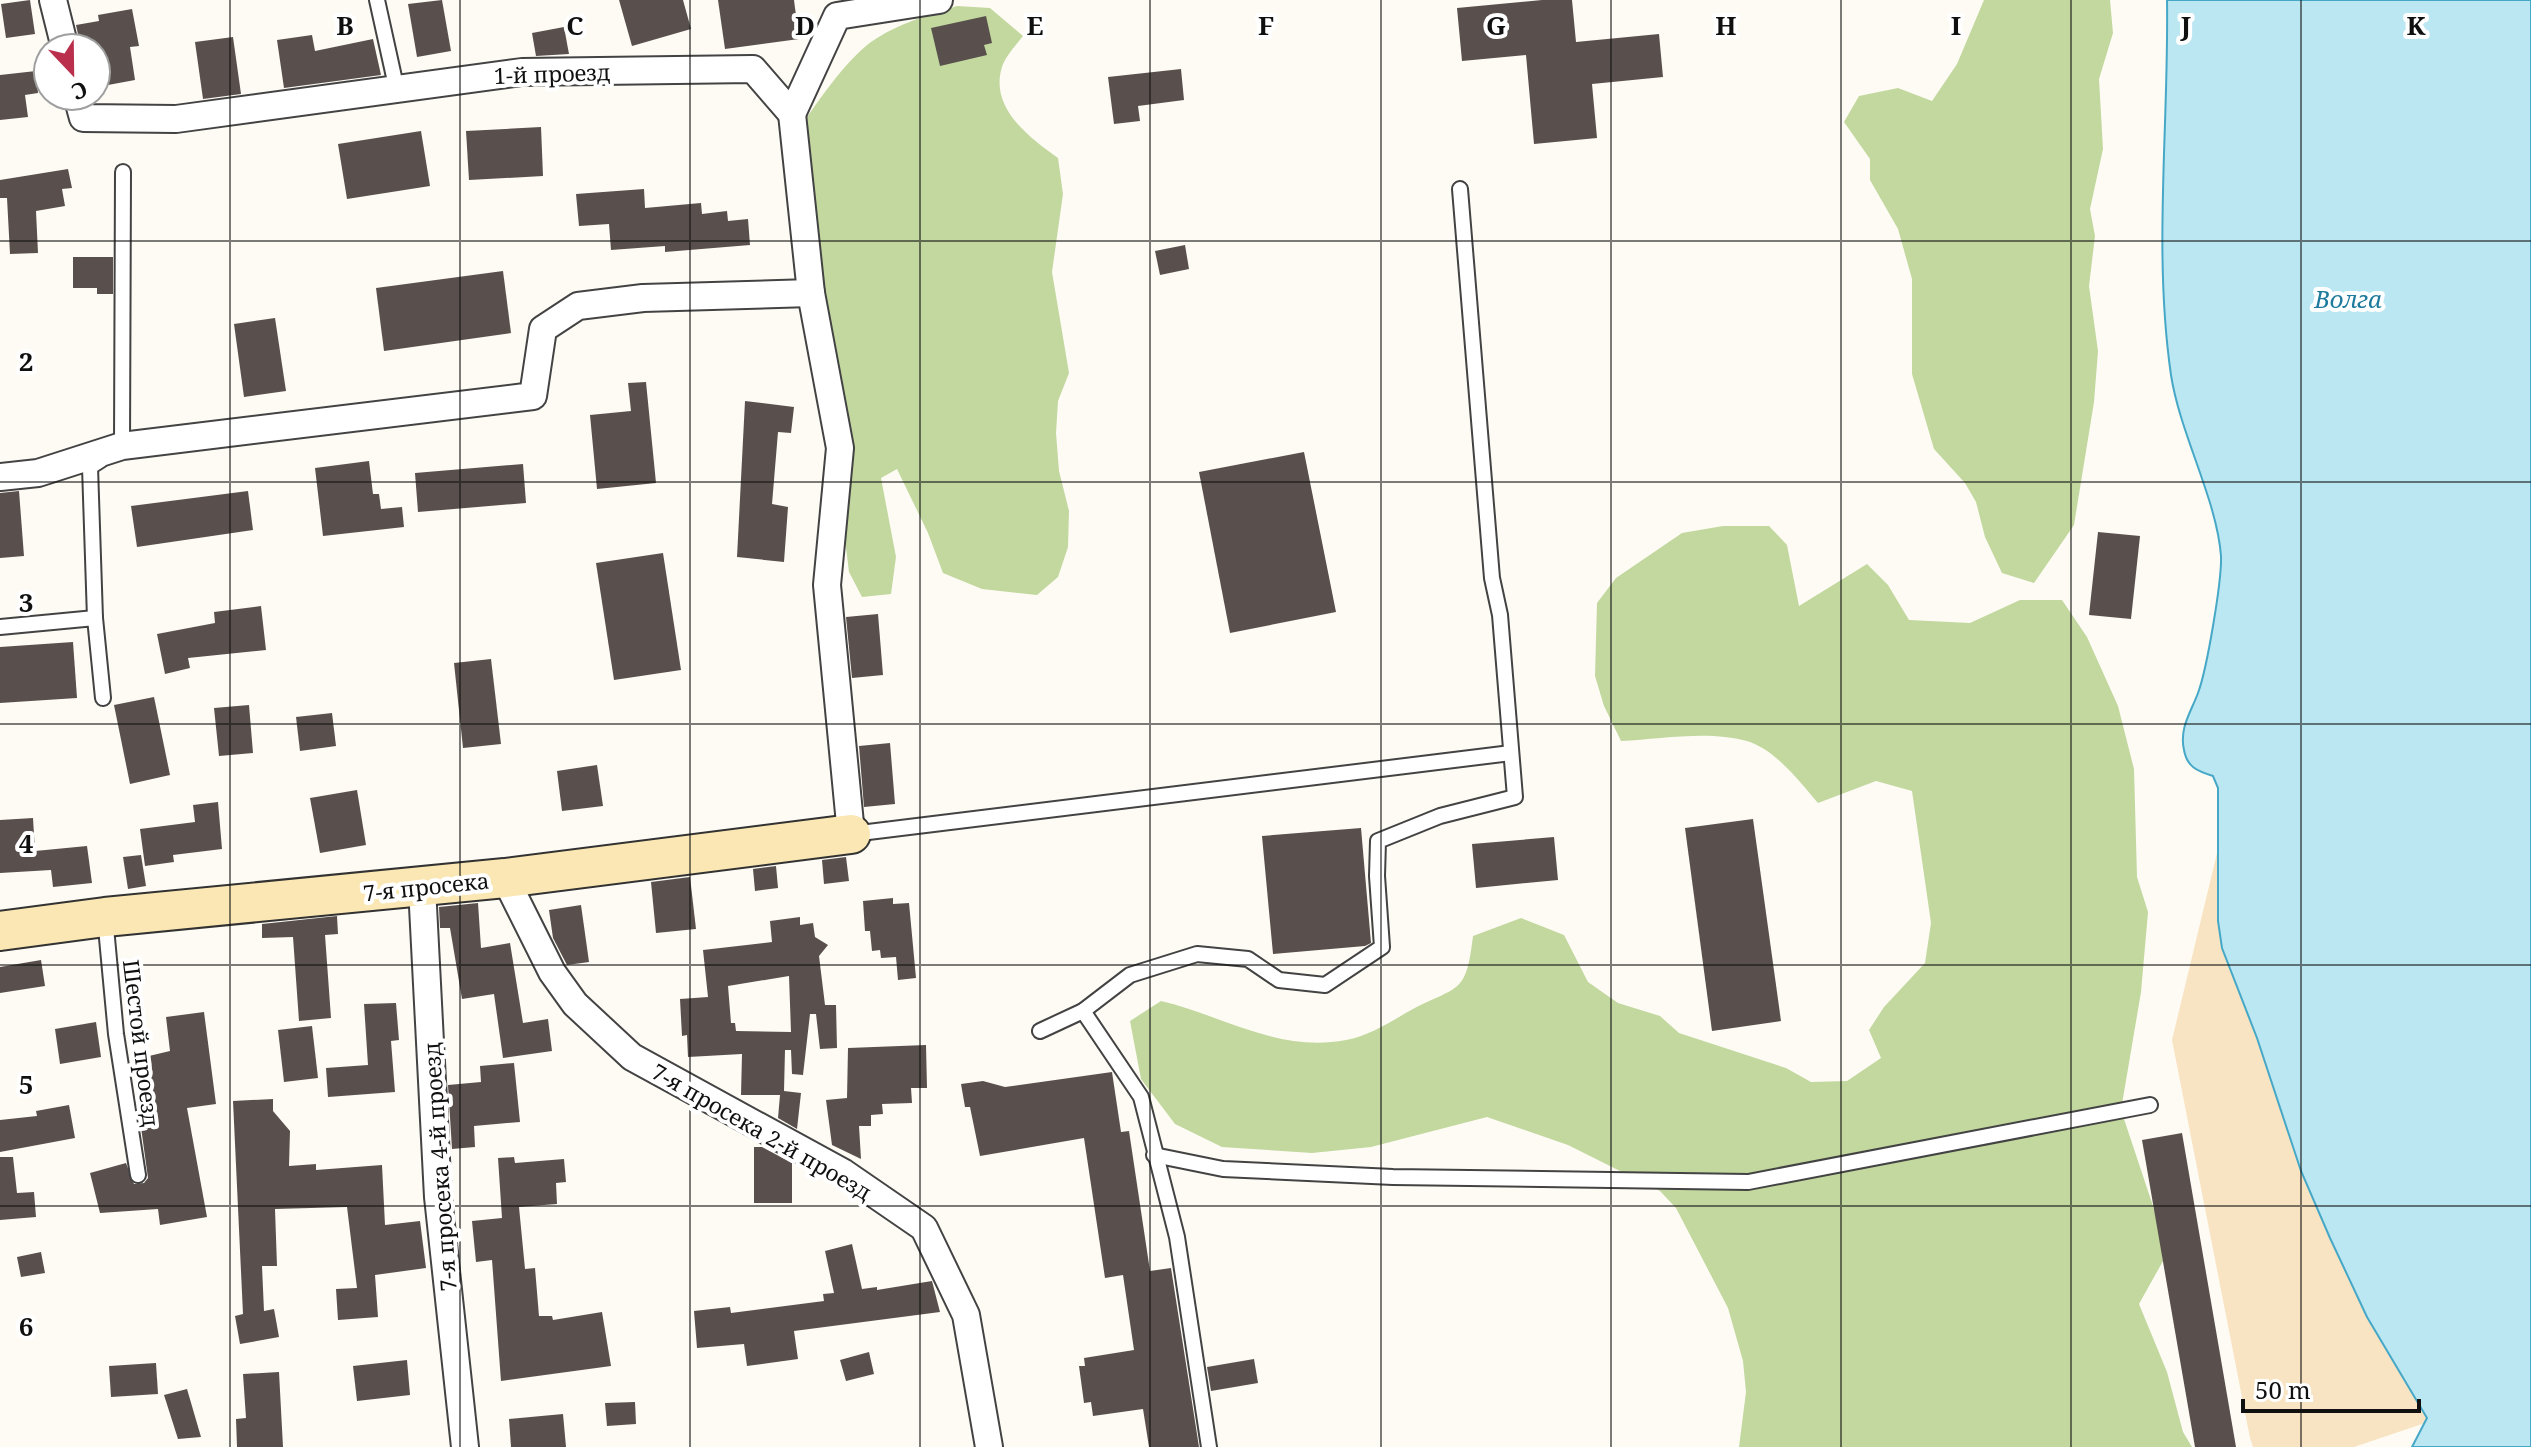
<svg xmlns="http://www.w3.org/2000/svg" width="2531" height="1447" font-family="'Noto Serif',serif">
  <rect width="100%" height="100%" fill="#fefbf4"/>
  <g fill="#c2d89f">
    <polygon points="1984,0 2110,0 2113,33 2099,79 2103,149 2090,209 2095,236 2089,286 2098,351 2094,402 2074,525 2034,583 2002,573 1985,537 1976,502 1965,483 1934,449 1912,374 1912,279 1898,229 1870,180 1870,159 1844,122 1859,96 1898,88 1932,101 1957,64"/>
    <path d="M957,6L990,8L1023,36C1016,45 1005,57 1002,67C989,108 1030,138 1058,158L1063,194L1052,272L1069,373L1058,401L1056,433L1059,471L1069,511L1068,547L1058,577L1037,595L982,589L943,573L928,533L897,469L881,478L896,557L891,594L862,597L849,572L795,134C816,105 838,70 866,46C890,26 928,15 957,6Z"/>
    <path d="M1723,526H1769L1787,545L1799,606L1867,564L1888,585L1909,620L1970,623L2020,600H2062L2087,637L2118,706L2134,769L2137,877L2148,912L2141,992L2121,1110L2158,1221L2163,1261L2139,1304L2167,1372L2183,1432L2192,1447H1739L1746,1392L1743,1361L1728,1308L1676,1208L1660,1191L1568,1145L1487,1117L1371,1147L1312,1153L1222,1147L1175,1124L1141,1079L1130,1021L1161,1001C1224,1016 1279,1053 1346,1040C1370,1036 1393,1020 1413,1009C1460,985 1466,994 1473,936L1521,918L1564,935L1588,982L1618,1003L1660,1016L1679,1033L1786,1068L1811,1082L1847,1081L1881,1058L1869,1030L1884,1007L1925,963L1931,923L1912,791L1876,781L1818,803C1799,781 1776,750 1747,741C1708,730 1661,739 1621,741L1604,706L1595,676L1597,603L1616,578L1682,533Z"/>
  </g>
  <polygon fill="#f8e4c3" points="2218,849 2222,948 2257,1038 2301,1171 2367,1317 2427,1418 2428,1422 2354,1447 2253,1447 2250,1438 2172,1040"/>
  <path fill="#bbe7f3" stroke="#46a8c6" stroke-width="2" d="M2167,0H2531V1447H2412L2427,1418L2367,1317L2330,1238L2301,1171L2257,1038L2222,948L2218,921V788L2213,776C2197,771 2187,767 2184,750C2179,728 2191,712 2198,693C2207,669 2222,580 2221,556C2217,500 2180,434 2171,375C2153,251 2169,125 2167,0Z"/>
  <g fill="#59504d" fill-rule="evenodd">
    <polygon points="30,0 35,34 6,38 1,4"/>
    <polygon points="442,0 451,51 417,57 408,4"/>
    <polygon points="619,0 683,0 691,29 632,46"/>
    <polygon points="718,0 794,0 799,39 725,49"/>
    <polygon points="1542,0 1572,0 1576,42 1659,34 1663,77 1592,84 1597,138 1534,144 1526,55 1462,61 1457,8"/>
    <polygon points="132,9 139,46 130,47 135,80 108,85 106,77 96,79 96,48 81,48 76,25 99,21 98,15"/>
    <polygon points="986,16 992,43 984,45 987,55 940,66 931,28"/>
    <polygon points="564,27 569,54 536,56 532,33"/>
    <polygon points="312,35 315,51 373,39 381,75 284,88 277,40"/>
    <polygon points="233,37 241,94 203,99 195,42"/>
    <polygon points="1181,69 1184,100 1138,106 1140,121 1114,124 1108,77"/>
    <polygon points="36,71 38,93 25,95 28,117 0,120 0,75"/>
    <polygon points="541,127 543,176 469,180 466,131"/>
    <polygon points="421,131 430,186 347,199 338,144"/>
    <polygon points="68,169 72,188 62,189 65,206 36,211 38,253 10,254 7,198 0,198 0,180"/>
    <polygon points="644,189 645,208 701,203 702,214 727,211 728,221 748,219 750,245 665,252 665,246 611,250 609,224 579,226 576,194"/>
    <polygon points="1185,245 1189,269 1160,275 1155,251"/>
    <polygon points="73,257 113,257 113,294 97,294 97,288 73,288"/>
    <polygon points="503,271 511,333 384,351 376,288"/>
    <polygon points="275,318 286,391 244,397 234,324"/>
    <polygon points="646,382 656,483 597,489 590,415 631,411 628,383"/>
    <polygon points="745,401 794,407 791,433 778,432 772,504 788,507 784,562 737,557"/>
    <polygon points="1304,452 1336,612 1230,633 1199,472"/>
    <polygon points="369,461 373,494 379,494 381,509 402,507 404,527 323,536 315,468"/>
    <polygon points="523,464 526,503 418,512 415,473"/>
    <polygon points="19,491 24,556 0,558 0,493"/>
    <polygon points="248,491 253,530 137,547 131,506"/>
    <polygon points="2098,532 2140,536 2131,619 2089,615"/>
    <polygon points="663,553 681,670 614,680 596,563"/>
    <polygon points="261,606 266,650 188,658 190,668 165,674 157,634 215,623 214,612"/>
    <polygon points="878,614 883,675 852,678 846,617"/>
    <polygon points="73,642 77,698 0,703 0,647"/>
    <polygon points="491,659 501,744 463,748 454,663"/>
    <polygon points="154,697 170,775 130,784 114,705"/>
    <polygon points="249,705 253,753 219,756 214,708"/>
    <polygon points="332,713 336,746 300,751 296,717"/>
    <polygon points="890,743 895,804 864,807 859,746"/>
    <polygon points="597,765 603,806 562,811 557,771"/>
    <polygon points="357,790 366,845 320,853 310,798"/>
    <polygon points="218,802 222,849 173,855 174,862 145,866 140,829 195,822 193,805"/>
    <polygon points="33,818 35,851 87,846 92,883 53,887 51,870 0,873 0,820"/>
    <polygon points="1753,819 1781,1021 1712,1031 1685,828"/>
    <polygon points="1361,828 1371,943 1365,946 1273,954 1262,836"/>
    <polygon points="1554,837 1558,880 1476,888 1472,844"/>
    <polygon points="141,855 146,886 128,889 123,857"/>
    <polygon points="846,857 849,881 824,884 822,860"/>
    <polygon points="776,866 778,888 755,891 753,869"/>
    <polygon points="690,877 696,929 656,933 651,882"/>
    <polygon points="893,898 893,904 909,903 916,978 898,980 896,957 881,958 880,950 872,951 870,931 865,931 863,901"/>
    <polygon points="478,903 481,948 510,943 523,1023 548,1019 552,1051 503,1058 494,994 462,999 450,928 440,928 439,907"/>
    <polygon points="581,905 589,962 567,965 553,938 549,910"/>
    <polygon points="337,916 338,934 325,935 331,1018 299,1021 293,937 262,938 262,924"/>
    <path d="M800,917V925L813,923L815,937L828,945L819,956L825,1005H836L837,1048L820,1049L816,1014H810L803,1075L792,1074L791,1050H785L784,1091L801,1093L797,1129L778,1118L780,1095H741L742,1054L688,1057L687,1035L682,1036L680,999L708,997L703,950L772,942L770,921ZM789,976L791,1032L736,1031L735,1023H731L728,986Z"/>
    <polygon points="41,960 45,986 0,993 0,967"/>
    <polygon points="396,1003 399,1040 391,1041 395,1092 328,1097 326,1068 368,1065 364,1004"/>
    <polygon points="204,1012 216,1104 187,1108 207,1217 160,1225 158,1209 100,1213 90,1173 126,1163 134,1184 144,1183 148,1178 140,1120 145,1119 132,1060 170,1051 166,1017"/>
    <polygon points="96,1022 101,1057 60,1064 55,1029"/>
    <polygon points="312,1026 318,1078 284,1082 278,1030"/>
    <polygon points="926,1045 927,1088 911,1088 912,1103 882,1104 883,1114 871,1115 871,1126 859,1126 861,1159 832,1145 826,1100 847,1098 848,1048"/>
    <polygon points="514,1063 520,1122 474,1126 475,1147 452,1149 448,1085 481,1082 480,1066"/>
    <polygon points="1112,1072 1121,1132 1129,1131 1150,1271 1171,1268 1199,1447 1149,1447 1143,1409 1093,1416 1091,1402 1084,1403 1079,1366 1085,1366 1084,1358 1134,1350 1123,1275 1105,1278 1084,1138 980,1156 970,1107 965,1107 961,1084 983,1081 1005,1087"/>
    <polygon points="273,1099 273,1111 290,1131 289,1166 316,1164 316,1170 382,1165 385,1225 420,1221 426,1268 375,1275 378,1317 338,1320 336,1289 357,1288 347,1207 275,1209 277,1266 262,1266 264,1311 274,1309 279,1337 240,1344 235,1316 243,1314 233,1101"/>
    <polygon points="69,1105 75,1138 0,1152 0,1120 37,1116 36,1111"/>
    <polygon points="2182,1133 2236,1447 2195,1447 2142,1140"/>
    <polygon points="754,1147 762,1147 792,1163 792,1203 754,1203"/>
    <polygon points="0,1157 13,1157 17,1193 34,1192 36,1217 0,1220"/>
    <polygon points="514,1157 515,1163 564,1159 566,1182 556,1183 557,1204 519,1207 525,1269 535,1268 539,1316 552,1316 553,1320 602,1312 611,1366 501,1381 492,1260 476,1262 472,1221 502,1218 498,1158"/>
    <polygon points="852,1244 862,1289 877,1287 877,1290 932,1281 940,1312 794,1331 798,1359 747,1366 744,1344 697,1348 694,1311 730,1307 731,1313 824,1301 823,1294 834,1293 825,1251"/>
    <polygon points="41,1252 45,1273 21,1277 17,1257"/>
    <polygon points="869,1352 874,1374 846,1381 840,1360"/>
    <polygon points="1254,1359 1258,1383 1211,1391 1207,1367"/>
    <polygon points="407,1360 410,1395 357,1401 353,1366"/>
    <polygon points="156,1363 158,1394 111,1397 109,1366"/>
    <polygon points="279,1372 283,1447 237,1447 236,1419 246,1418 243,1374"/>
    <polygon points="187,1389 201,1437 178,1439 164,1395"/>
    <polygon points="635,1402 636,1424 607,1426 605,1403"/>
    <polygon points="563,1414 566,1447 511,1447 509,1419"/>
  </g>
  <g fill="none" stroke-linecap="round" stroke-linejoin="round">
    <g stroke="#434343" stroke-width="18">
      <g id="lane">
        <polyline points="377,0 396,86"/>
        <polyline points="118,448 122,446 123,172"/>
        <polyline points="95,618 90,467 101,460"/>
        <polyline points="0,627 95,618 103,698"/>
        <polyline points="852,834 1511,753"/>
        <polyline points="105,917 116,1034 138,1175"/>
        <polyline points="1083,1011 1141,1097 1177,1237 1209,1447"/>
        <polyline points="1040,1031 1083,1011 1130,975 1197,954 1248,959 1279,980 1325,985 1382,947 1377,876 1378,841 1440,816 1515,797 1500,615 1492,578 1460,189"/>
        <polyline points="1154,1155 1223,1169 1393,1177 1748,1182 2150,1105"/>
      </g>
    </g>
    <g stroke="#434343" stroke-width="30">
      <g id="street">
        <polyline points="53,0 65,48"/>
        <polyline points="77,96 83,118 176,119 522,72 753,69 792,114 837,16 939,0"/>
        <polyline points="792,114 811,293 840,448 827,585 851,834"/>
        <polyline points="0,477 38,473 122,446 533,396 543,329 578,306 643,298 811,293"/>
        <polyline points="505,878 552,972 575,1004 632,1057 844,1173 924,1228 966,1315 989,1447"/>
        <polyline points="422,887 438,1197 465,1447"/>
      </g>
    </g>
    <g stroke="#323232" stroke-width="42">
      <polyline id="secondary" points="0,931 105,917 505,878 851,834"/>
    </g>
    <use href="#lane" stroke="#fff" stroke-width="14"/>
    <use href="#street" stroke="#fff" stroke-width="26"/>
    <use href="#secondary" stroke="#fae7b3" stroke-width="38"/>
  </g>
  <path fill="none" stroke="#101010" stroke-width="2" stroke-opacity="0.55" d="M230,0V1447M460,0V1447M690,0V1447M920,0V1447M1150,0V1447M1381,0V1447M1611,0V1447M1841,0V1447M2071,0V1447M2301,0V1447M0,241H2531M0,482H2531M0,724H2531M0,965H2531M0,1206H2531"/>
  <g text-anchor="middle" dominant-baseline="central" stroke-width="8" stroke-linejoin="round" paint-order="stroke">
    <g font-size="22" fill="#101010" stroke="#fff">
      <text transform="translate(552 73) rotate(-2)">1-й проезд</text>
      <text transform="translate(426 886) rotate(-6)">7-я просека</text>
      <text transform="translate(142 1043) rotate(83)">Шестой проезд</text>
      <text transform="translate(762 1131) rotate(30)">7-я просека 2-й проезд</text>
      <text transform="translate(439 1167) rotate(-94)">7-я просека 4-й проезд</text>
    </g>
    <g font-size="24" font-style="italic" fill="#1f7a9d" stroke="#fff">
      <text x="2348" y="298">Волга</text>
    </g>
  </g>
  <g font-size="26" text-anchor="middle" font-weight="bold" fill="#101010" stroke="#fff" stroke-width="8" stroke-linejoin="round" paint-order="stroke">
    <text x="345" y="35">B</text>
    <text x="575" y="35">C</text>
    <text x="805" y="35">D</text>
    <text x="1035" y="35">E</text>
    <text x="1266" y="35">F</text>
    <text x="1496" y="35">G</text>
    <text x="1726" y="35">H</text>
    <text x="1956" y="35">I</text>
    <text x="2186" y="35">J</text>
    <text x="2416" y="35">K</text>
    <text x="26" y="371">2</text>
    <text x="26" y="612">3</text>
    <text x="26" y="853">4</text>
    <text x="26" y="1094">5</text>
    <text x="26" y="1336">6</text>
  </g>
  <g transform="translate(72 72) rotate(158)"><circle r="38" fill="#ffffff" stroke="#9f9f9f" stroke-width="2"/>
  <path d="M0-6L14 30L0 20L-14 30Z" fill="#ba2f4c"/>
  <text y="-12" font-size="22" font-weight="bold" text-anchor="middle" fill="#101010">С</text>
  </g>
  <path d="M2243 1399v12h176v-12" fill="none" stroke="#101010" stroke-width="4"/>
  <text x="2255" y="1399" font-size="24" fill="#101010" stroke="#ffffff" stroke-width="6" paint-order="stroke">50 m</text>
</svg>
